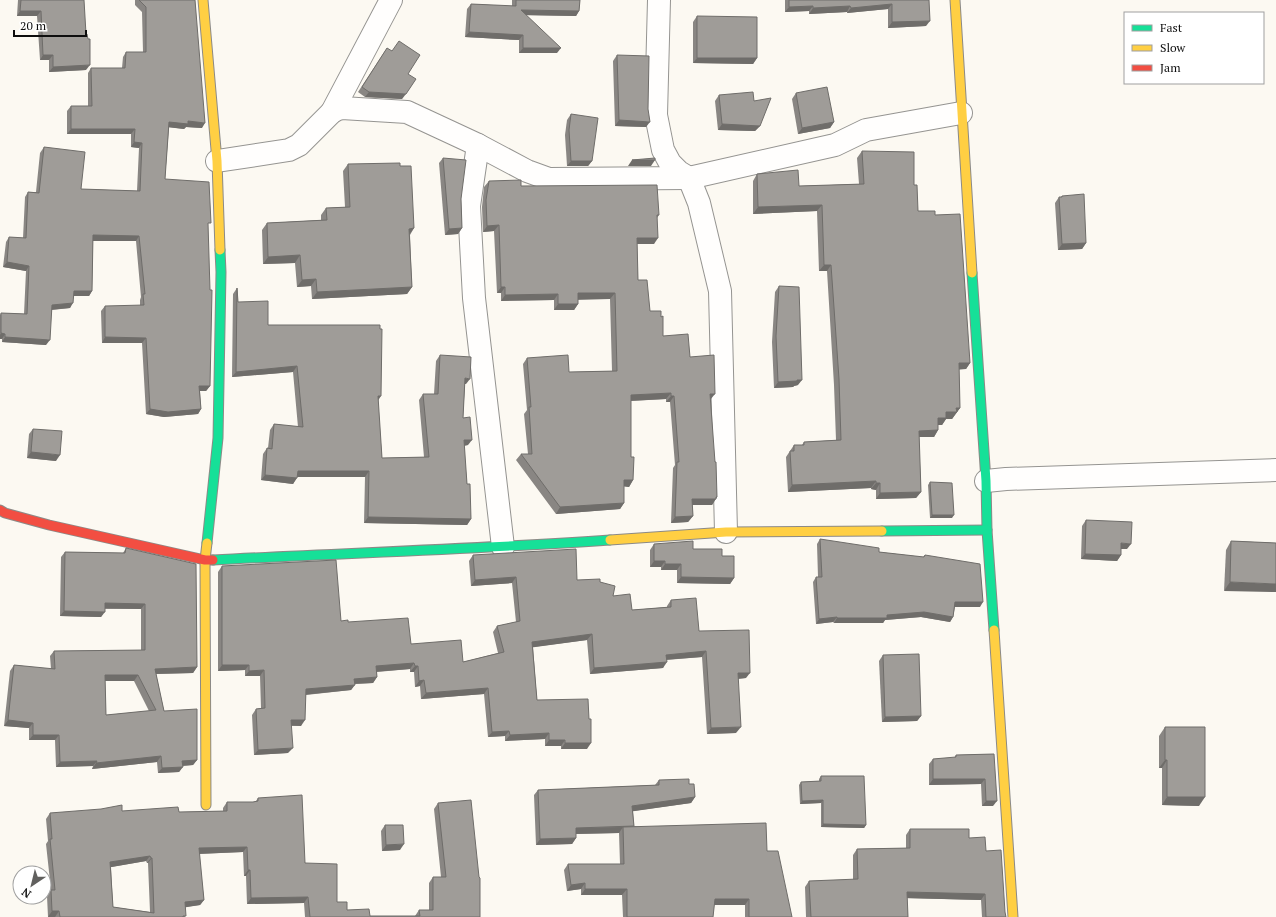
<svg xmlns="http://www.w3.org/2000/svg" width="1276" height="917" font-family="'PT Serif',serif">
  <rect width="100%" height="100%" fill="#fcf9f2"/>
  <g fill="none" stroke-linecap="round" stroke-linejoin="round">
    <g stroke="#959491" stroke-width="24">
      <g id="street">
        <polyline points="659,0 656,115 663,150 670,163 679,172 689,178 699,203 720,291 726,532"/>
        <polyline points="332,112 391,0"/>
        <polyline points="478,145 469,206 474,298 503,547"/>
        <polyline points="217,161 289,150 299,145 332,112 338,109 342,108 407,112 478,145 527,171 549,179 689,178 835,145 866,130 961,113"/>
        <polyline points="986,481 1006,479 1276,470"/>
      </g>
    </g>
    <g stroke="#8c8a87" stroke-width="11">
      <g id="fast">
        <polyline points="972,273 986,481 987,530 994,630"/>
        <polyline points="882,531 987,530"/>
        <polyline points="207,543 218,438 221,272 220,250"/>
        <path d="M213,560C345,553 478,549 610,540"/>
      </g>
    </g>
    <g stroke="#8c8a87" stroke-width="11">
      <g id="slow">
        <polyline points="203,0 217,161 220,250"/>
        <polyline points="955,0 972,273"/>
        <polyline points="610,540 726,532 882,531"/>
        <polyline points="994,630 1013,917"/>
        <polyline points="206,805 205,560 207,543"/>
      </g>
    </g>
    <g stroke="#8c8a87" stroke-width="11">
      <polyline id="jam" points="0,510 5,513 49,525 205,560 213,560"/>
    </g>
    <use href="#street" stroke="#fffefd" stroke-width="22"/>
    <use href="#fast" stroke="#16e098" stroke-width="9"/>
    <use href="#slow" stroke="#ffcf43" stroke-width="9"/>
    <use href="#jam" stroke="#f24e42" stroke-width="9"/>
  </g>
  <g fill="#898683" fill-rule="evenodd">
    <polygon points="18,0 84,0 86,70 49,72 49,60 40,60 37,16 17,16"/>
    <polygon points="135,0 195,0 202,128 186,127 184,129 169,127 165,179 208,227 210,386 206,391 200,391 201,409 198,414 164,417 146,414 142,343 102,343 101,311 105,306 140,306 140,300 141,297 136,241 93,241 92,291 89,296 74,296 70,308 52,310 46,345 2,342 2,339 0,339 0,315 1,313 24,314 26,271 3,267 6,242 9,237 23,238 25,197 28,192 36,192 40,153 44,147 81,189 137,191 139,148 131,147 131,134 67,134 67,111 71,106 88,106 88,73 91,68 122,68 123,57 126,52 143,52 142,12 135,5"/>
    <polygon points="512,0 580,0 579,11 576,16 526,15 557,53 519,53 519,40 465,37 467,9 471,4 512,6"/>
    <polygon points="785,0 929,0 926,26 888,28 888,9 847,13 847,12 809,14 809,11 785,12"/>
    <polygon points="697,16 757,58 753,64 693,63 693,22"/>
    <polygon points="387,48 408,74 402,99 365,97 358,92"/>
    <polygon points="617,55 648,109 646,127 615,126 613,61"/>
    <polygon points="796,93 834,122 830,128 798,134 792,99"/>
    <polygon points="719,95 754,101 760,126 755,131 718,130 715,101"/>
    <polygon points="571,114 592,161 588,166 567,166 565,135 567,120"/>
    <polygon points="862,151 914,185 918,211 935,215 970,363 966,369 959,369 960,408 952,419 946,419 942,425 938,425 938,430 934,437 919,437 921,492 916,498 876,499 876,490 871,489 871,488 788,492 786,457 794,445 802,445 804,442 836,440 834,385 827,271 819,271 817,211 753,214 753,181 757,174 799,186 859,184 857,158"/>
    <polygon points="443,158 461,199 462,228 458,234 445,235 439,163"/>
    <polygon points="348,164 400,166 414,228 410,235 412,287 407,294 312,299 311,286 297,287 295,263 263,264 262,230 267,223 321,220 321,215 326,208 345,207 343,171"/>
    <polygon points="489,181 521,186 659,215 657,218 654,244 637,244 638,280 650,311 661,317 663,336 690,357 710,400 717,497 712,505 692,505 693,516 688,522 671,523 673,468 675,465 670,402 666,402 666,399 631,401 631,457 633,480 629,487 624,486 624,503 620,509 556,514 516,460 521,454 528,454 524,414 527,410 523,364 527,358 569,372 612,371 610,299 578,299 578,304 574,310 554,310 554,300 501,301 501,293 497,293 494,231 483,232 482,207 484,187"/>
    <polygon points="1062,196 1086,243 1082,249 1058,250 1055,203 1059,197 1061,197"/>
    <polygon points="779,286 798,385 794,386 793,387 774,388 772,342 775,292"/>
    <polygon points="237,288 238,302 268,325 378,401 382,458 424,457 419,400 423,394 434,394 436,361 440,355 466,384 465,384 463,418 468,445 464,446 467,484 471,519 467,525 364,523 365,477 297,477 293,484 261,480 263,454 267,448 268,448 270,430 274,424 298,427 293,372 232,377 233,294"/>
    <polygon points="33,429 56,461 27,458 29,434"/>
    <polygon points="930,482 952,518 930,518 928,485"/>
    <polygon points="1086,520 1127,549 1121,549 1121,555 1117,561 1081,559 1082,526"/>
    <polygon points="820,539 879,552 923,557 925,555 980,607 955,607 953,617 950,622 921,617 885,620 883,623 834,623 833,622 816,624 813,582 816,577 818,577 817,544"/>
    <polygon points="1231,541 1276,543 1224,591 1226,550"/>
    <polygon points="654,544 693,549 722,556 734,578 730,584 677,583 677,570 661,570 661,567 650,567 650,550"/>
    <path d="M126,548L197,667L193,673L156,674L164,711L197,760L193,765L183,766L179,772L158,773L157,762L92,769L93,766L56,767L55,740H29V728L4,726L10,671L14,665L51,669L50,656L54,651L141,650V609H105L101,617L60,616L61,557L65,552L123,553ZM105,681H134L149,711L106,715Z"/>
    <polygon points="473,555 577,580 600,582 613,596 632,610 667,607 667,606 671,600 699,631 746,678 738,679 736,733 707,734 702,657 666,660 663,668 590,674 587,640 533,647 537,700 587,749 561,749 561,746 545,746 545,739 505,741 505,736 488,737 484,694 421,699 420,686 415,687 414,672 410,672 410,669 377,672 377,677 373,683 355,684 351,690 306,695 301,726 291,726 288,753 254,755 252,715 256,709 261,708 260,676 245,676 245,670 218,671 218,572 222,566 341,621 348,622 463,662 498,653 493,632 497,626 516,622 512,583 471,586 469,561"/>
    <polygon points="883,655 921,716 917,721 882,722 879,661"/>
    <polygon points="1165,727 1199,806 1162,805 1162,768 1159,768 1159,736"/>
    <polygon points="994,754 993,806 982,806 981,784 929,785 929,764 933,759 954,758 956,755"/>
    <polygon points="821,776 866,825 864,828 821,827 821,803 800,804 799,785 801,782 819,781 819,779"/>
    <polygon points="659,780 689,784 695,797 691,803 633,811 634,826 767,851 792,917 745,917 745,905 714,905 713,917 623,917 622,895 581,895 581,889 567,891 564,870 568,864 620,864 619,833 576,834 576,838 572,844 536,845 534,795 538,790 655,785"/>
    <path d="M258,798L305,863L337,902L347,910L370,916H415L419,910H429V883L433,877H441L434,809L438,803L480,917H305L304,903L247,904L246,876H244L243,852L199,854L204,900L200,905L185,907V917H48L47,896L51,890L46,844L48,841L46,819L50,813L122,811L179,812L223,811V808L227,802H253L256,801ZM146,861L147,863H148L150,912L113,907L111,867Z"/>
    <polygon points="385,825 400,850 382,851 381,831"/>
    <polygon points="910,829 969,838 986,851 1006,917 982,917 981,900 907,898 908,917 806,917 805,887 809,881 853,880 853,855 857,849 906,848 906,835"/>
  </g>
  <g fill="#6f6d6a">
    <polygon points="892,4 888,9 847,13 851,8"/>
    <polygon points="813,6 809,11 785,12 789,7"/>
    <polygon points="850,6 847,12 809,14 813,8"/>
    <polygon points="521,10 579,11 576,16 517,15"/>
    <polygon points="20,11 41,11 37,16 17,16"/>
    <polygon points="930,21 926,26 888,28 892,22"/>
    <polygon points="469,32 523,35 519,40 465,37"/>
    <polygon points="523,48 561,48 557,53 519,53"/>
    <polygon points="43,55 53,55 49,60 40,60"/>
    <polygon points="697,58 757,58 753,64 693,63"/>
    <polygon points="90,65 86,70 49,72 53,67"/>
    <polygon points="369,92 406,94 402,99 365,97"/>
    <polygon points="619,120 650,122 646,127 615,126"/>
    <polygon points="188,121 205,123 202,128 186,127 184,129 166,127 169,122"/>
    <polygon points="834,122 830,128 798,134 802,128"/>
    <polygon points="722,124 760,126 755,131 718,130"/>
    <polygon points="71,129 135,129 131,134 67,134"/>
    <polygon points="134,142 142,143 139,148 131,147"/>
    <polygon points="632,160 655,160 651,166 628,166"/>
    <polygon points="571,161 592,161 588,166 567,166"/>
    <polygon points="822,205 817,211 753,214 758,207"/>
    <polygon points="499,225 494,231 483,232 487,226"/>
    <polygon points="414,228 409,235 409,229"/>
    <polygon points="462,228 458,234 445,235 449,229"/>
    <polygon points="93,235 139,236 136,241 89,241"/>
    <polygon points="637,238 658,238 654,244 633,244"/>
    <polygon points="1086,243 1082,249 1058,250 1062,244"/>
    <polygon points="300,255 295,263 263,264 268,257"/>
    <polygon points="7,262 29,266 26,271 3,267"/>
    <polygon points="824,265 831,265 827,271 819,271"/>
    <polygon points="316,279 311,286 297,287 302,280"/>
    <polygon points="412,287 407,294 312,299 317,292"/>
    <polygon points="501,287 505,287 501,293 497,293"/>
    <polygon points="74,291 92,291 89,296 71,296"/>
    <polygon points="578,293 615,293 610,299 574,300"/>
    <polygon points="558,294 554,300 501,301 505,295"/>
    <polygon points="73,303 70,308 48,310 52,305"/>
    <polygon points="558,304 578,304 574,310 554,310"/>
    <polygon points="1,333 5,334 2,339 0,339 0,335"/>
    <polygon points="5,337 50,340 46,345 2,342"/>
    <polygon points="105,337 146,338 142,343 102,343"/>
    <polygon points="959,363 970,363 966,369 955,370"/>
    <polygon points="297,366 293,372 232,377 236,372"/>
    <polygon points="465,378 470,379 466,384 461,384"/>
    <polygon points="797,380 802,380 798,385 794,386 793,387 774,388 778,382"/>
    <polygon points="199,386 210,386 206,391 196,391"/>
    <polygon points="671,393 666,399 627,401 631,395"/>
    <polygon points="710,394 715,394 710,400"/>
    <polygon points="378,396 381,396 377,402"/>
    <polygon points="671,396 674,396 670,402 666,402"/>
    <polygon points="956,408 960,408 952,419 946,419 942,425 933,425 938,418 946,412"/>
    <polygon points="150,409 201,409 198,414 164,417 146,414"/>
    <polygon points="938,430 934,437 914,437 919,431"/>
    <polygon points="464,440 472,440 468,445 460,446"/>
    <polygon points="31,452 60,455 56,461 27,458"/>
    <polygon points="298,471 369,471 365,477 294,477"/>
    <polygon points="265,475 297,478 293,484 261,480"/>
    <polygon points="624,480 633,480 629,487 620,486"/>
    <polygon points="876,481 871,488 788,492 792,485"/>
    <polygon points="876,483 880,483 876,490 871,489"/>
    <polygon points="921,492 916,498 876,499 880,493"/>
    <polygon points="717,497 712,505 688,505 692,499"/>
    <polygon points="624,503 620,509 556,514 560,507"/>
    <polygon points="932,515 954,515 952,518 930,518"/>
    <polygon points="693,516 688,522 671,523 675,517"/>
    <polygon points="368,517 471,519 467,525 364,523"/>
    <polygon points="1121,543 1131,544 1127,549 1117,549"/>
    <polygon points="1085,554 1121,555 1117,561 1081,559"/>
    <polygon points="654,561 665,561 661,567 650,567"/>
    <polygon points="665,564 681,564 677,570 661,570"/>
    <polygon points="516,577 512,583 471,586 475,580"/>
    <polygon points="681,577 734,578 730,584 677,583"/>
    <polygon points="1230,582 1276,584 1276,592 1224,591"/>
    <polygon points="955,602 983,602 980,607 952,607"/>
    <polygon points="105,603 145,604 141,609 101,608"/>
    <polygon points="64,611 105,612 101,617 60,616"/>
    <polygon points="924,612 953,617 950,622 921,617 885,620 883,623 834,623 837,618"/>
    <polygon points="837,617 833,622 816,624 819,619"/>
    <polygon points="592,634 587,640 528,648 532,642"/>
    <polygon points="706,651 702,657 662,660 666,655"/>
    <polygon points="667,662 663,668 590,674 594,668"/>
    <polygon points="414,663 410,669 372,672 376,666"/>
    <polygon points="222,665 249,665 245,670 218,671"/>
    <polygon points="415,666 418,666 414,672 410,672"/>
    <polygon points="197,667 193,673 152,674 155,669"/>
    <polygon points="264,670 260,676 245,676 249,671"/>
    <polygon points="738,673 750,673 746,678 734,679"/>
    <polygon points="105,675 138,675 134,681 101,681"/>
    <polygon points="377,677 373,683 350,684 354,679"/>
    <polygon points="424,680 420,686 415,687 419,681"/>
    <polygon points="355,685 351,690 302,695 306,689"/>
    <polygon points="488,688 484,694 421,699 426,693"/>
    <polygon points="921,716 917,721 882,722 885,717"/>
    <polygon points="8,720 33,723 29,728 4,726"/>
    <polygon points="291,720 305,720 301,726 286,725"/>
    <polygon points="741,727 736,733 707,734 711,728"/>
    <polygon points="509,731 505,736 488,737 492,732"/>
    <polygon points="549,733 545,739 505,741 510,735"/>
    <polygon points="33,735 59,735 55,740 29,740"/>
    <polygon points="549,740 565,740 561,746 545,746"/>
    <polygon points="565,743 591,743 587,749 561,749"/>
    <polygon points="293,748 288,753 254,755 258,750"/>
    <polygon points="161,756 157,762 92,769 96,763"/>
    <polygon points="197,760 193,765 178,766 182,761"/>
    <polygon points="1165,760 1167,760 1162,768 1159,768"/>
    <polygon points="97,761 93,766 56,767 60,762"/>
    <polygon points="183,767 179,772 158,773 162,768"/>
    <polygon points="933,779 985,779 981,784 929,785"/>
    <polygon points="695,797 691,803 628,812 632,806"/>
    <polygon points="1167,797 1205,797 1199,806 1162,805"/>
    <polygon points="823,800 821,803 800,804 802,801"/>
    <polygon points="986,801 997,801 993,806 982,806"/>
    <polygon points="823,824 866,825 864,828 821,827"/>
    <polygon points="623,827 619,833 572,834 576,828"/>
    <polygon points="576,838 572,844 536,845 540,839"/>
    <polygon points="404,844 400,850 382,851 386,845"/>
    <polygon points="247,847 243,852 195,854 199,848"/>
    <polygon points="150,856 146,861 106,868 110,862"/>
    <polygon points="151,858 152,858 148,863 147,863"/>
    <polygon points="248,870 250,870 246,876 244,876"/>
    <polygon points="585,883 581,889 567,891 571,885"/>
    <polygon points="585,889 627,889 622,895 581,895"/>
    <polygon points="907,892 985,894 981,900 902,898"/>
    <polygon points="308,897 304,903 247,904 251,898"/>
    <polygon points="715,899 749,899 745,905 710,905"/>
    <polygon points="204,900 200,905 181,908 185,902"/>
    <polygon points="52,911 59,911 55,917 48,917"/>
  </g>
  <g fill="#9f9c98" stroke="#6f6d6a" fill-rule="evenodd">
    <polygon points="21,0 84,0 86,34 87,34 88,39 90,39 90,65 53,67 53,55 43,55 41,11 20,11"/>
    <polygon points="139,0 195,0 205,123 188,121 188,124 169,122 165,179 209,182 211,223 208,223 210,290 212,290 210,386 199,386 201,409 168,412 150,409 146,338 105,337 105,306 144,305 143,294 145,294 139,236 93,235 92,291 74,291 73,303 52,305 50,340 5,337 5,334 1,333 1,313 27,314 29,266 7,262 9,237 26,238 28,192 39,193 44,147 85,152 81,189 140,191 142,143 134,142 135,129 71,129 71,106 92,106 91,68 125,68 126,52 146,52 146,7"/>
    <polygon points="516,0 580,0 579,11 521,10 561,48 523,48 523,35 469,32 471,4 516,6"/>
    <polygon points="789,0 929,0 930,21 892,22 892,4 851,8 850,6 813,8 813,6 789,7"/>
    <polygon points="697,16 757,17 757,58 697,58"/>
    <polygon points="399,41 420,55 408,74 416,79 406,94 369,92 362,87 387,48 392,51"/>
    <polygon points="617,55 649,56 648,109 650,122 619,120"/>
    <polygon points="827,87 834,122 802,128 796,93"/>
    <polygon points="753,92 754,101 771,98 760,126 722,124 719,95"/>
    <polygon points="571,114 598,118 592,161 571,161 569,130"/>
    <polygon points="862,151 914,152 914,185 917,185 918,211 935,211 935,215 960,214 970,363 959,363 960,408 956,408 957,412 946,412 946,418 938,418 938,430 919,431 921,492 880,493 880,483 876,483 876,481 792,485 790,451 794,451 794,445 804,445 804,442 841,440 839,379 831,265 824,265 822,205 758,207 757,174 798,170 799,186 864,184"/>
    <polygon points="443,158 466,160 461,199 462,228 449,229"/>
    <polygon points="655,158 655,160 632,160"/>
    <polygon points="400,163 400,166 411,166 414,228 409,229 412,287 317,292 316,279 302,280 300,255 268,257 267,223 327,220 326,208 350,207 348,164"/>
    <polygon points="521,180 521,186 657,185 659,215 657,215 658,238 637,238 638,280 647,280 650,311 661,311 661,317 663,316 663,336 688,334 690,357 714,355 715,394 710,394 715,462 716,462 717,497 716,497 716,499 692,499 693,516 675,517 677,462 679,462 674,396 671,396 671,393 631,395 631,457 634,457 633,480 624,480 624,503 560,507 521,454 532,454 529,407 531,407 527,358 568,355 569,372 617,371 615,293 578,293 578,304 558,304 558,294 505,295 505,287 501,287 499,225 487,226 486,200 489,181"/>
    <polygon points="1084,194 1086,243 1062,244 1059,197 1062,197 1062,196"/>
    <polygon points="779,286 799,287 802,380 797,380 797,381 778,382 776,336"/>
    <polygon points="237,288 238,302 268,301 268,325 380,325 380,329 382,329 381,396 378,396 382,458 429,457 423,394 438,394 440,355 471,357 470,379 465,378 463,418 470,417 472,440 464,440 467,484 470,484 471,519 368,517 369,471 298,471 297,478 265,475 267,448 272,449 274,424 303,427 297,366 236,372"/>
    <polygon points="33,429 62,431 60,455 31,452"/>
    <polygon points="930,482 952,483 954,515 932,515"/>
    <polygon points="1086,520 1132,522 1131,544 1121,543 1121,555 1085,554"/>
    <polygon points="820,539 879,548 879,552 924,557 925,555 980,564 983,602 955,602 953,617 924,612 887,615 887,618 837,618 837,617 819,619 816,577 822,577"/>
    <polygon points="693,541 693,549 722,549 722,556 734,556 734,578 681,577 681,564 665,564 665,561 654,561 654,544"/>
    <polygon points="1231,541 1276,543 1276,584 1230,582"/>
    <path d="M126,548L196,564L197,667L155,669L164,711L197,709V760L182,761L183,767L162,768L161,756L96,763L97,761L60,762L59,735H33V723L8,720L14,665L55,669L54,651L145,650V604L105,603V612L64,611L65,552L125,553ZM105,675H138L156,710L106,715Z"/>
    <polygon points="576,549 577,580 600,579 600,582 615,586 613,596 630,594 632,610 671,607 671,600 696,598 699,631 749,630 750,673 738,673 741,727 711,728 706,651 666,655 667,662 594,668 592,634 532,642 537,700 588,699 589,719 591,719 591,743 565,743 565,740 549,740 549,733 510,735 509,731 492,732 488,688 426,693 424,680 419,681 418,666 415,666 414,663 376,666 377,677 354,679 355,685 306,689 305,720 291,720 293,748 258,750 256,709 265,708 264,670 249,671 249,665 222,665 222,566 336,560 341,621 348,620 348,622 408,618 411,644 461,640 463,662 504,652 497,626 520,621 516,577 475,580 473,555"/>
    <polygon points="919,654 921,716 885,717 883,655"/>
    <polygon points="1165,727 1205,727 1205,797 1167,797 1167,760 1165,760"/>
    <polygon points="994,754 997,801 986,801 985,779 933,779 933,759 956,757 956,755"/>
    <polygon points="821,776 864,776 866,825 823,824 823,800 802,801 801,782 821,781"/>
    <polygon points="689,779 689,784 694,784 695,797 632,806 634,826 576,828 576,838 540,839 538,790 659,785 659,780"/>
    <path d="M302,795L305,863L337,864V902H347V910L369,909L370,916H420L419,910H433V877H446L438,803L471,800L479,877L480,878V917H310L308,897L251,898L250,870H248L247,847L199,848L204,900L185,902L186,916H183V917H60L59,911H52L51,890H55L50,839H52L50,813L101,809L122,805V811L178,807L179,812L227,811V802H253L258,801V798ZM150,856L151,858H152L154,913L113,907L110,862Z"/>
    <polygon points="766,823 767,851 778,851 792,917 749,917 749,899 715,899 713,917 627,917 627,889 585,889 585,883 571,885 568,864 624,864 623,827"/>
    <polygon points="385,825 403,825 404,844 386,845"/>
    <polygon points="910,829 969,829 969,838 985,837 986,851 1001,850 1005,912 1006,917 986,917 985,894 907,892 908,917 811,917 809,881 858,879 857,849 910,848"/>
  </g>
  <rect x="1124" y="12" width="140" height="72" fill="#ffffff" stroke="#9f9f9f"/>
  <rect x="1132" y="25" width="20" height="6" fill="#16e098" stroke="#9f9f9f"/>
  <text x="1160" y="32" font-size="12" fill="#0e0e0e">Fast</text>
  <rect x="1132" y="45" width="20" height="6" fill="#ffcf43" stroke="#9f9f9f"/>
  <text x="1160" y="52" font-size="12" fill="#0e0e0e">Slow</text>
  <rect x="1132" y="65" width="20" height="6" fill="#f24e42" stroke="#9f9f9f"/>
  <text x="1160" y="72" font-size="12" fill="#0e0e0e">Jam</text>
  <g transform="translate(32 885) rotate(215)"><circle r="19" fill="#ffffff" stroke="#9f9f9f"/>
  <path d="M0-3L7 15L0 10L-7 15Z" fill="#61605e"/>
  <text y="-6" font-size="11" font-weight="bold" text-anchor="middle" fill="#0e0e0e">N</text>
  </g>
  <path d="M14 30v6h72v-6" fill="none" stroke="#0e0e0e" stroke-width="2"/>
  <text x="20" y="30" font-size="12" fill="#0e0e0e" stroke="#ffffff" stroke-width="3" paint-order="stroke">20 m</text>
</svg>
